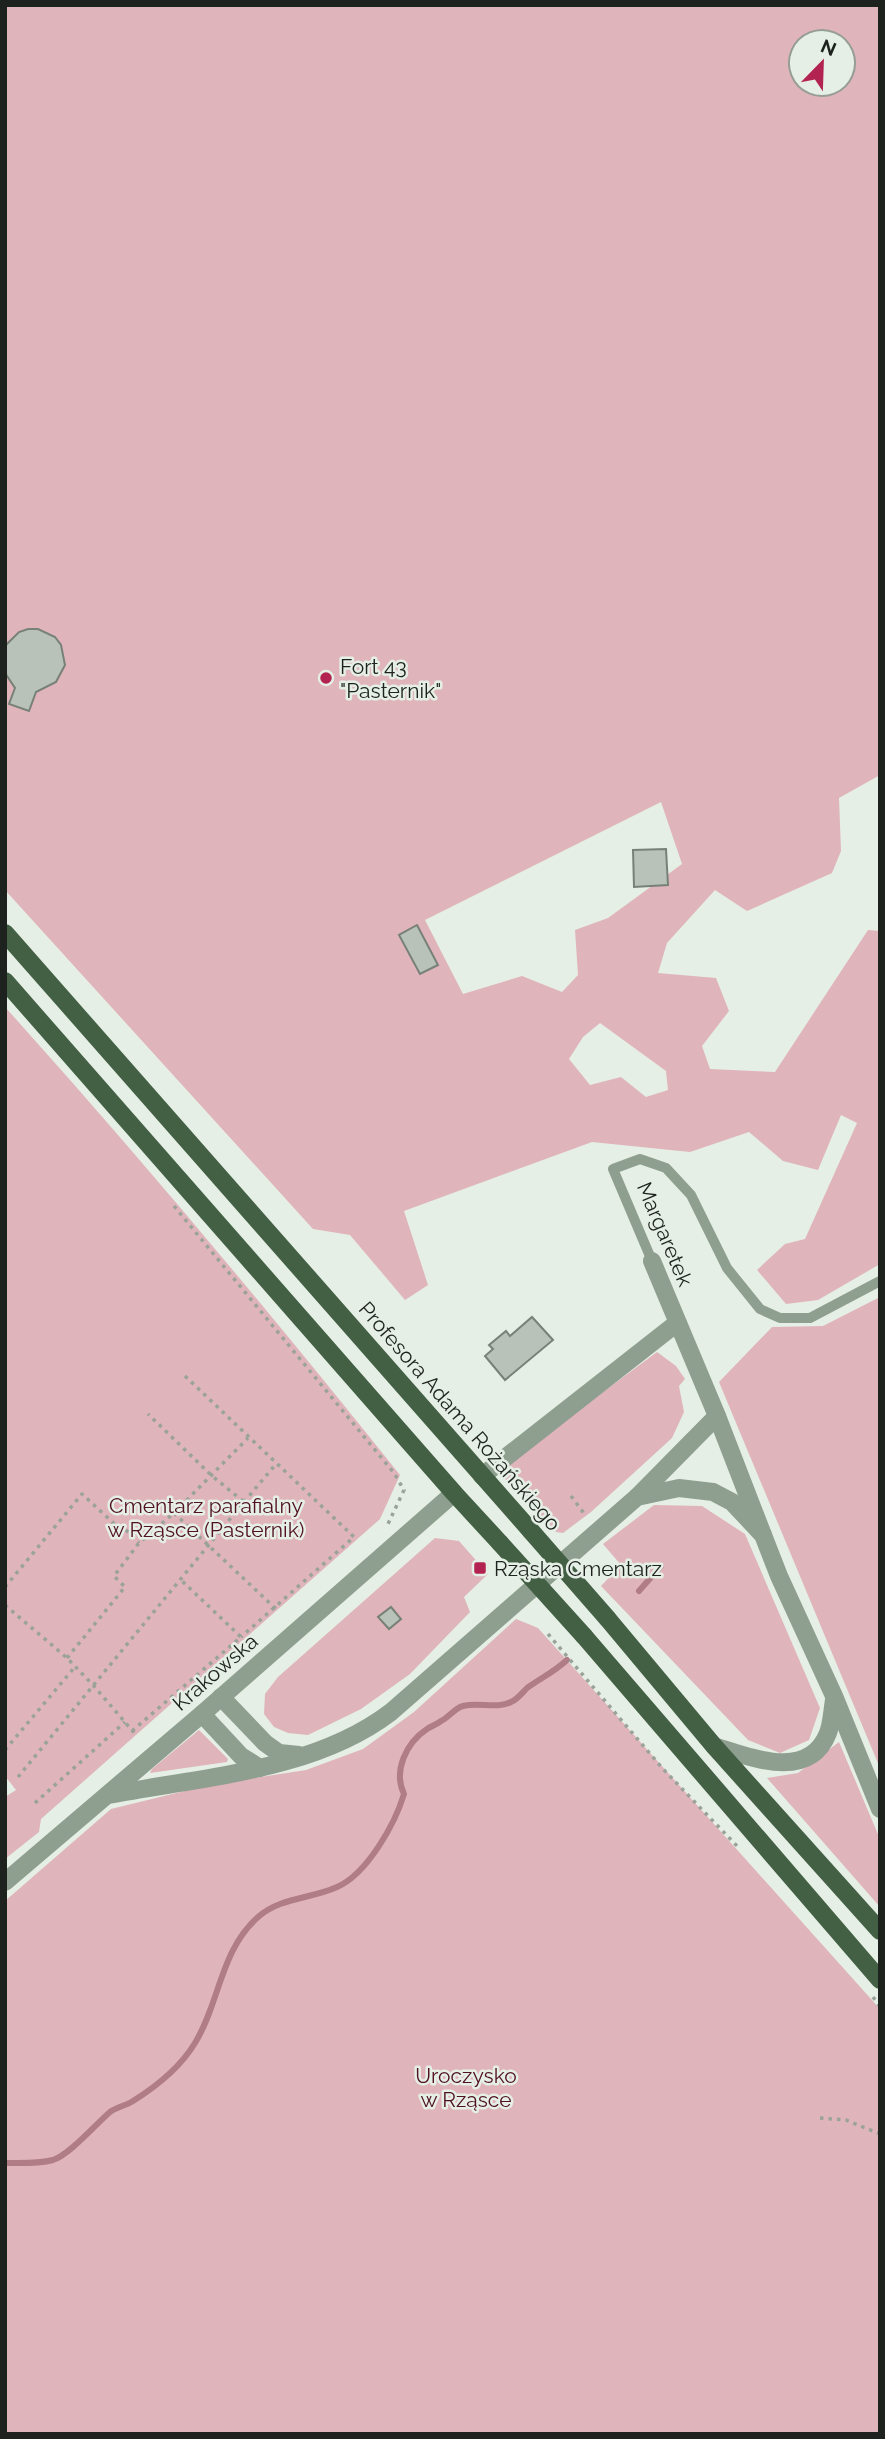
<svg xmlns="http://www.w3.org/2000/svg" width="885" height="2439" font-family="Raleway,sans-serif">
  <rect width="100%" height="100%" fill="#e5efe5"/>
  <g fill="#e0b4bb" fill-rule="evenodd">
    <path d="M5,5H880V775L839,798L841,851L832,873L747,911L715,890L667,943L658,973L716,978L729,1011L702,1046L710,1069L775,1072L868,930L880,931V1264L818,1300L786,1304L757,1270L785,1244L805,1239L857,1123L841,1115L818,1170L783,1161L749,1132L690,1152L592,1142L404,1211L428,1285L405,1300L350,1235L313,1229L5,890ZM801,42H843V84H801ZM661,802L682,864L608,918L575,930L578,975L562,992L522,976L463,994L425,920ZM600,1023L666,1071L668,1090L646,1097L621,1077L590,1085L569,1059L583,1037Z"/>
    <path d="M5,1007C142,1159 272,1315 400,1475L380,1519L41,1819L39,1832L5,1859V1797L16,1790L5,1776Z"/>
    <polygon points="880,1297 880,1768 719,1382 772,1327 823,1326"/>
    <polygon points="657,1352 676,1366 685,1379 679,1386 684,1412 672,1438 591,1512 563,1533 556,1532 502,1476 509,1462"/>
    <polygon points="654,1505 702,1506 745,1534 820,1708 809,1740 780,1753 748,1740 601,1586 621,1565 603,1544"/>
    <polygon points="435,1538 459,1541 488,1574 464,1597 470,1612 410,1674 361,1709 308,1735 288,1733 274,1727 264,1714 265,1694 278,1677"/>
    <polygon points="516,1619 538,1628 880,2009 880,2434 5,2434 5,1901 111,1809 209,1785 306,1770 363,1749 414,1712"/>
    <polygon points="199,1730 228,1759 227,1762 150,1773 152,1769"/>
    <polygon points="839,1742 880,1839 880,1907 767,1778 798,1773"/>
  </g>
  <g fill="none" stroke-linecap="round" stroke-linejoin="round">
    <g stroke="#b07c85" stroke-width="6">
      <polyline points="639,1591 661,1566"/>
      <path d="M5,2163C20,2163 38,2164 53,2160C69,2155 96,2124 110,2112C117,2107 125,2106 133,2101C157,2086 180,2068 195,2043C220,2002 220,1951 258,1917C281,1897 311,1899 337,1887C367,1874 395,1824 404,1794C393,1771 406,1743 427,1729C432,1726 437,1724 441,1721C449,1717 455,1708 463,1706C479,1702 497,1709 511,1702C518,1699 522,1693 527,1688C541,1678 554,1672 567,1660"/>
    </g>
  </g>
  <g fill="#b8c2b9" stroke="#788178" stroke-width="2">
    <polygon points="28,629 38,629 55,637 61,645 65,665 56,682 36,692 29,711 9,704 15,688 5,673 5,646 19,632"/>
    <polygon points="666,849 668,885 634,887 633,850"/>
    <polygon points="417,925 438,965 420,974 399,935"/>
    <polygon points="532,1317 553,1340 505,1380 485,1356 493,1349 489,1345 506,1331 510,1336"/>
    <polygon points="391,1607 401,1619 389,1629 378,1617"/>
  </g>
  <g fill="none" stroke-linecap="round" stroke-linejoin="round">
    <g stroke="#9aa29a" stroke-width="3.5" stroke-dasharray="3.5 5" stroke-linecap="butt">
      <polyline points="174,1206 394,1473 404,1490 388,1524 389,1525"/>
      <polyline points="185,1376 354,1537 241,1637"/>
      <polyline points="571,1496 586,1516"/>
      <polyline points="244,1502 276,1464"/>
      <polyline points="174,1513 276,1609"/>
      <polyline points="5,1587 82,1494 120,1529 125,1529 139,1543"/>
      <polyline points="5,1605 67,1658 93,1685 136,1735"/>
      <polyline points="548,1634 663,1769 739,1848"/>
      <polyline points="67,1658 125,1587 114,1576 139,1543 174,1513 248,1438"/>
      <polyline points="132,1731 241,1637 180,1579"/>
      <polyline points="5,1750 74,1668"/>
      <polyline points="18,1777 244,1502 211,1475 148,1414"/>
      <polyline points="35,1803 125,1722"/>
      <polyline points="873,1997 880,2007"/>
      <polyline points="820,2118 846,2120 880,2134"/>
    </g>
    <polyline stroke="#8f9f8f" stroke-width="10" points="652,1261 613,1169 640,1159 666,1168 691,1195 727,1268 760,1309 780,1318 810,1318 880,1281"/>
    <g stroke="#8f9f8f" stroke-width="18">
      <polyline points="652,1261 717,1416 763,1535"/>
      <polyline points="482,1476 677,1323"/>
      <polyline points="637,1497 717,1416"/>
    </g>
    <g stroke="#8f9f8f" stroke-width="18">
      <polyline points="221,1697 265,1743 279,1753 299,1755"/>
      <polyline points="202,1714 241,1756 260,1768"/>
      <path d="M714,1746C750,1757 809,1782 828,1733C832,1722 832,1711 834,1700"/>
      <path d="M108,1795C202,1777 314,1771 391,1712L637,1497L679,1488L713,1492L732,1502L763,1535L779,1576L834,1696L880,1809"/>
      <polyline points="5,1882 202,1714 454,1493"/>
    </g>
    <g stroke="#436045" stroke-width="18">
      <polyline points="5,933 531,1531"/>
      <polyline points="5,981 454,1493 500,1543"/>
      <polyline points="607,1618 714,1746 880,1931"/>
      <polyline points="584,1636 880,1980"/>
    </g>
    <g stroke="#436045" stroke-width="18">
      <polyline points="531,1531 607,1618"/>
      <polyline points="500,1543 584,1636"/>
    </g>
  </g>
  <g fill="#b32351" stroke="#e5efe5" stroke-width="2.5">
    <circle cx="326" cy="678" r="7"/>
    <rect x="473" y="1561" width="14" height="14" rx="3.5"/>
  </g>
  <g text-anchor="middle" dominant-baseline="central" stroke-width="5" stroke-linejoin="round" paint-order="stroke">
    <g font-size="21" fill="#1e221e" stroke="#e5efe5" text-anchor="start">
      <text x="340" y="666">Fort 43<tspan x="340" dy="24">"Pasternik"</tspan></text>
      <text x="494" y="1568">Rząska Cmentarz</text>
    </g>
    <g font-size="21" fill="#1e221e" stroke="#e5efe5">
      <text transform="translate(665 1234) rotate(67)">Margaretek</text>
      <text transform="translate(460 1416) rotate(49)">Profesora Adama Rożańskiego</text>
      <text transform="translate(215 1672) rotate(-41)">Krakowska</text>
    </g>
    <g font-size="21" fill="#521123" stroke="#e5efe5">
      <text x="206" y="1505">Cmentarz parafialny<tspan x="206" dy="24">w Rząsce (Pasternik)</tspan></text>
      <text x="466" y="2075">Uroczysko<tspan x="466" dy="24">w Rząsce</tspan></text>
    </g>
  </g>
  <rect width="885" height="2439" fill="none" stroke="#1e221e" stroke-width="14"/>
  <g transform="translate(822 63) rotate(23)"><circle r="33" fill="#e5efe5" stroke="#959d95" stroke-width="2"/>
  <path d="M0-5L12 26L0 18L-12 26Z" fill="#b32351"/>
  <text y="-10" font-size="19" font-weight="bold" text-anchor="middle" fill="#1e221e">N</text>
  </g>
</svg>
